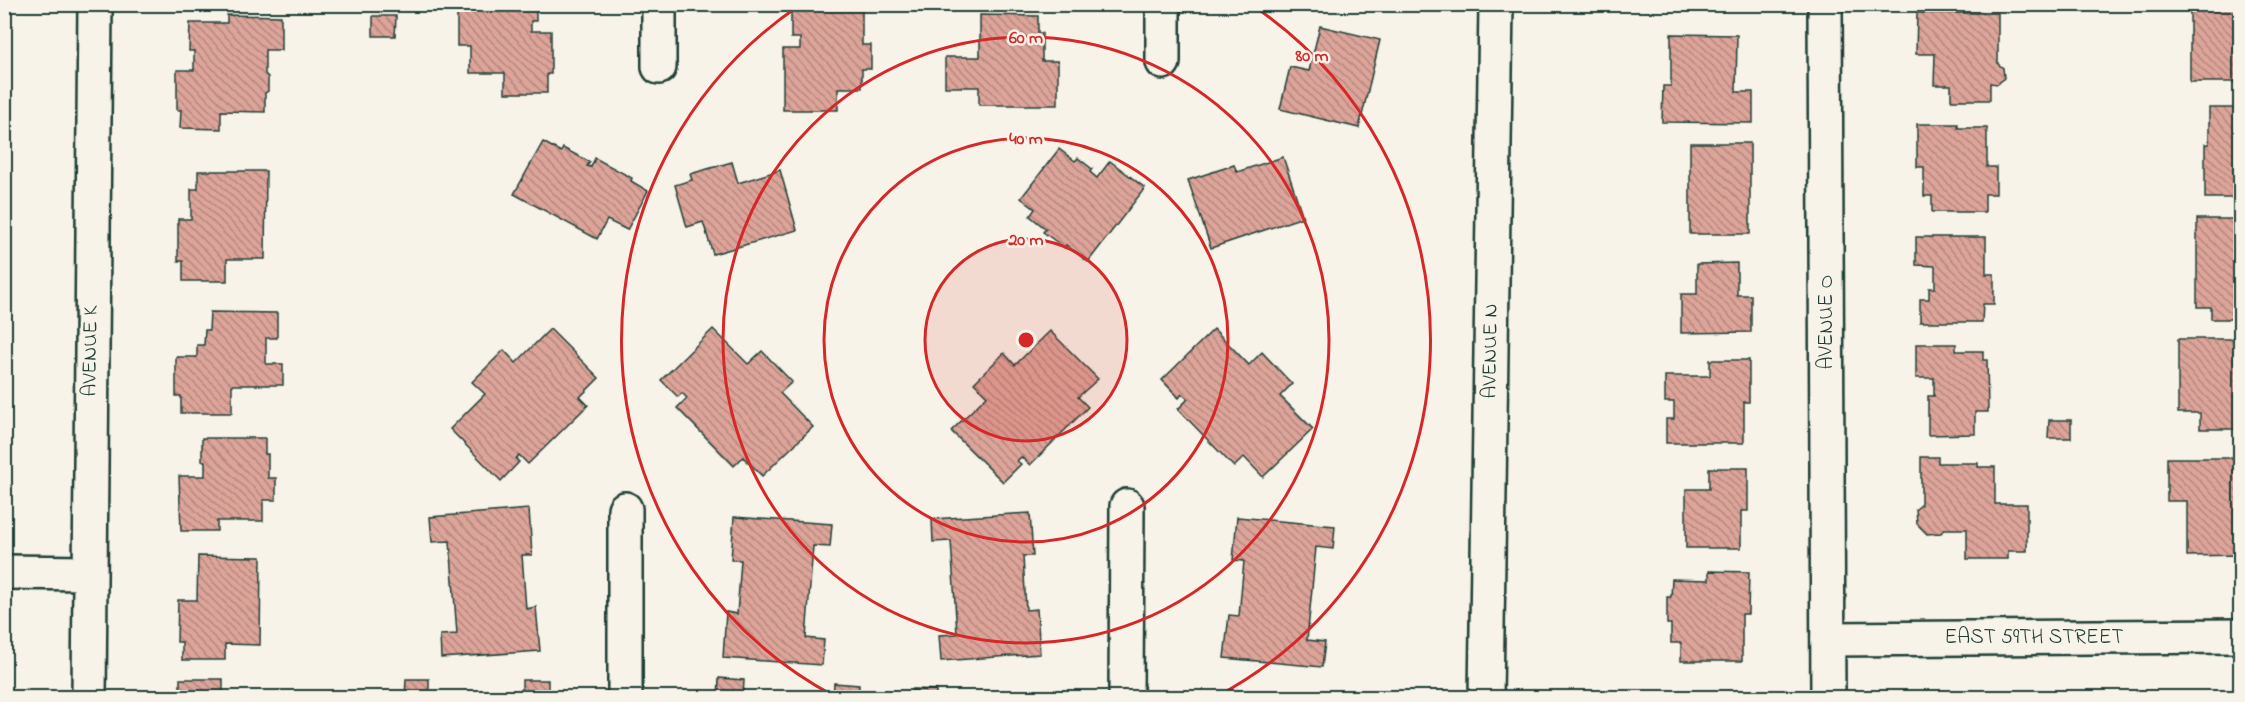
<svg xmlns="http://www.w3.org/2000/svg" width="2245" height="702" font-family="'Indie Flower',sans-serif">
  <defs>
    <pattern id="building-back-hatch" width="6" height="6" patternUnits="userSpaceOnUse" patternTransform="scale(1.5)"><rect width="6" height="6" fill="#dda499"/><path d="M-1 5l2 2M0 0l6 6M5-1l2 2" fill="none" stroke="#b3877e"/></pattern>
  </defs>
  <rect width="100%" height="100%" fill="#f7f3e8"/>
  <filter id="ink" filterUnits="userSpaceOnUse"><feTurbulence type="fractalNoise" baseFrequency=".0167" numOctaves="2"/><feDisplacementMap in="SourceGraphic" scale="12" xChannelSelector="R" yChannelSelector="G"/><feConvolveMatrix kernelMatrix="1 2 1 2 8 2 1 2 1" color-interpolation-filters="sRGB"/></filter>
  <g filter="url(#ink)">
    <g fill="url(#building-back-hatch)" stroke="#1f3d34" stroke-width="1.5">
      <polygon points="457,4 536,6 536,21 531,21 531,31 551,31 551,74 547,74 547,93 505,93 505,73 470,73 470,46 457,46"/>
      <polygon points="797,4 862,4 862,45 871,45 871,69 862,69 862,88 838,88 838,110 783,110 783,49 800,49 800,38 791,38 791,8 797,8"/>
      <rect x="1687" y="4" width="63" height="5"/>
      <rect x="2190" y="4" width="50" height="78"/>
      <polygon points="1917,13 1998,13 1998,64 2003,68 2004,78 1998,84 1990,83 1990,100 1951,100 1951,85 1934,85 1935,54 1916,54"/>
      <polygon points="227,15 281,16 281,50 265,50 265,74 268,77 268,91 265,93 265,112 221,111 221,129 180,128 181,110 177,110 177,70 194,70 194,51 189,51 190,23 227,23"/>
      <polygon points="980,15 1038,16 1038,33 1042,33 1042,61 1058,61 1058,105 979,105 979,87 945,87 945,57 980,57"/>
      <polygon points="373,16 396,16 395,36 373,36"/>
      <polygon points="1320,26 1380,40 1359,128 1280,109 1290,67 1309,71"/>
      <polygon points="1671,34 1737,35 1736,92 1753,92 1753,123 1662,122 1663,86 1671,86"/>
      <polygon points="2209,108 2240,108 2240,198 2205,198 2205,144 2209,144"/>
      <polygon points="1917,124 1958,124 1958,128 1987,128 1987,167 1996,167 1996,194 1985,194 1985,212 1932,212 1932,196 1924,196 1924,167 1917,167"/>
      <polygon points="543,142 561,152 563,148 590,162 587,166 591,167 595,158 632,178 631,181 648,191 627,230 607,220 597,239 514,194"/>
      <rect x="1690" y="143" width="60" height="91"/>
      <polygon points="1059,149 1075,161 1078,158 1092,169 1090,172 1097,178 1110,161 1145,188 1088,262 1066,245 1065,248 1043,232 1046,229 1030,216 1035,209 1021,198"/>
      <polygon points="1283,157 1303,217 1211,248 1188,180 1234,165 1237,172"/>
      <polygon points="732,162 738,183 780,170 797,230 713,254 703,222 687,227 675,185 692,180 690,174"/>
      <polygon points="198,171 266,171 265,259 227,259 227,281 183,281 183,261 178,261 178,219 191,219 191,189 198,189"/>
      <polygon points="2197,219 2240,219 2240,319 2211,319 2211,307 2197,307"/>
      <polygon points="1916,237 1986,237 1986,274 1994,274 1994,304 1983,304 1982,322 1920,322 1920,299 1929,299 1929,288 1935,288 1935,266 1916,265"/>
      <polygon points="1737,263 1737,295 1751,295 1751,332 1681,333 1681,294 1697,294 1697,264"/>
      <polygon points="210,312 277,313 277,338 266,338 266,364 283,364 283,385 232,385 232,413 181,413 181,396 176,396 176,357 197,357 197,345 204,345 205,330 209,330"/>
      <polygon points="550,329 599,378 580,397 588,405 528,464 519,455 516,459 519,462 501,481 450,429 485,394 472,382 504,350 516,363"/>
      <polygon points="713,329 748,364 762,351 792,382 780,393 813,427 762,476 743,457 734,466 677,408 687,398 682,393 678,397 661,380"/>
      <polygon points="1214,329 1249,365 1262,352 1292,384 1280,396 1313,429 1263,477 1244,457 1234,467 1178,409 1188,399 1182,394 1179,398 1162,380"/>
      <polygon points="1050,331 1098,379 1078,397 1088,407 1030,465 1021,457 1017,461 1021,464 1003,482 951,431 987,396 974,383 1004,353 1015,365"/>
      <polygon points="2178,339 2240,339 2240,429 2200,429 2200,413 2178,413"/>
      <polygon points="1916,344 1956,344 1956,351 1983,351 1983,360 1987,360 1988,412 1975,412 1975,434 1928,435 1928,396 1934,396 1934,378 1916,378"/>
      <polygon points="1710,360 1749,360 1749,402 1744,402 1744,443 1666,443 1666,419 1674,419 1674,402 1665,402 1665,376 1710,376"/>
      <polygon points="2049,420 2071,420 2071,438 2048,438"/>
      <polygon points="202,438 265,438 265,454 268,454 268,478 276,478 276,500 263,500 263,521 217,521 217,531 181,531 179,476 205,476 205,461 202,461"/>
      <polygon points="1921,457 1938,457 1938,463 1978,463 1978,467 1995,467 1995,504 2027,504 2027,551 2008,551 2008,559 1967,559 1967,529 1944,529 1941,533 1927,534 1917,524 1916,509 1921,505"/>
      <polygon points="2167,458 2240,458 2240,555 2187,556 2187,501 2167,501"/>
      <polygon points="1709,468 1748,468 1748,511 1741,511 1741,548 1686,548 1686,489 1709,489"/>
      <polygon points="529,509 532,555 522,555 526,609 536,607 540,651 441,658 440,635 457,634 450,541 432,542 430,517"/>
      <polygon points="1030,513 1033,556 1023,556 1026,610 1037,609 1040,654 941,661 939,635 957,634 951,541 933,542 932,519"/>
      <polygon points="734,517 832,524 830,547 813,546 806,638 824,640 822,665 723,658 726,612 737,614 741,560 731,560"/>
      <polygon points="1237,517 1335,526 1333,549 1316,547 1307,640 1325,642 1322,667 1224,658 1229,615 1239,616 1244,561 1233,560"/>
      <polygon points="198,556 261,557 260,645 225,644 225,660 182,660 182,642 177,642 178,600 197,600"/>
      <polygon points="1709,571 1749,572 1748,614 1742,614 1742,661 1681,661 1681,643 1671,643 1671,624 1667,624 1667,597 1671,597 1672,579 1709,580"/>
      <polygon points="719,678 744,680 743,697 752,698 718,698"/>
      <rect x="180" y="679" width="43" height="19"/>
      <polygon points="406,679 429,679 429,696 522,697 522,680 548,680 548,698 405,698"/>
      <polygon points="834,683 859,685 859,698 833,698"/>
      <polygon points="912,689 936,690 936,698 912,698"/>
      <rect x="1683" y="693" width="53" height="5"/>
    </g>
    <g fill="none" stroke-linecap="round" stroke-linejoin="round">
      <g stroke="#1f3d34" stroke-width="38">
        <g id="street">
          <polyline points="659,4 659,67"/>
          <polyline points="1163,4 1163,62"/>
          <polyline points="1825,4 1828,698"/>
          <polyline points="4,572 89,573"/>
          <polyline points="1828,639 2240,636"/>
          <polyline points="89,698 95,4"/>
          <polyline points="625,698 625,509"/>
          <polyline points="1126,698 1127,506"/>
        </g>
      </g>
      <g stroke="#1f3d34" stroke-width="38">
        <polyline id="secondary" points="1486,698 1496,4"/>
      </g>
      <use href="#street" stroke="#f7f3e8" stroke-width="33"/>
      <use href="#secondary" stroke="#f7f3e8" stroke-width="33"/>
    </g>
  </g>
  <circle cx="1026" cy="340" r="101" fill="#d62828" fill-opacity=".12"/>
  <g fill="none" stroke="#d62828" stroke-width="3">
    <circle cx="1026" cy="340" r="101"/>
    <circle cx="1026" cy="340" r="202"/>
    <circle cx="1026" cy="340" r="303"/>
    <path d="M836 697A404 404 0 0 1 800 5M1252 5A404 404 0 0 1 1216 697"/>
  </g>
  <g text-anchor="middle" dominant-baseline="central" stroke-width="5" stroke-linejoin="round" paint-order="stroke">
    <g font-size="21" fill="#1f3d34" stroke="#f7f3e8">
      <text transform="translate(1827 322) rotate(-90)">AVENUE O</text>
      <text transform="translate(91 351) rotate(-89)">AVENUE K</text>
      <text transform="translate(1491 351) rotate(-89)">AVENUE N</text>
      <text x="2034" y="638">EAST 59TH STREET</text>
    </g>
  </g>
  <circle cx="1026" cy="340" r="9" fill="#d62828" stroke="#f7f3e8" stroke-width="3"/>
  <g font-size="18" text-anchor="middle" font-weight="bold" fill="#d62828" stroke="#f7f3e8" stroke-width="5" stroke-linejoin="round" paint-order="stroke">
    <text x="1026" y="43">60 m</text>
    <text x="1312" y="61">80 m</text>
    <text x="1026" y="144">40 m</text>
    <text x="1026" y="245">20 m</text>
  </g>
  <rect width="2245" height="702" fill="none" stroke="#f7f3e8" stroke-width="24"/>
  <rect x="12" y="12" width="2221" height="678" fill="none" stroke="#1f3d34" stroke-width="2" filter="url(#ink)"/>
</svg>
